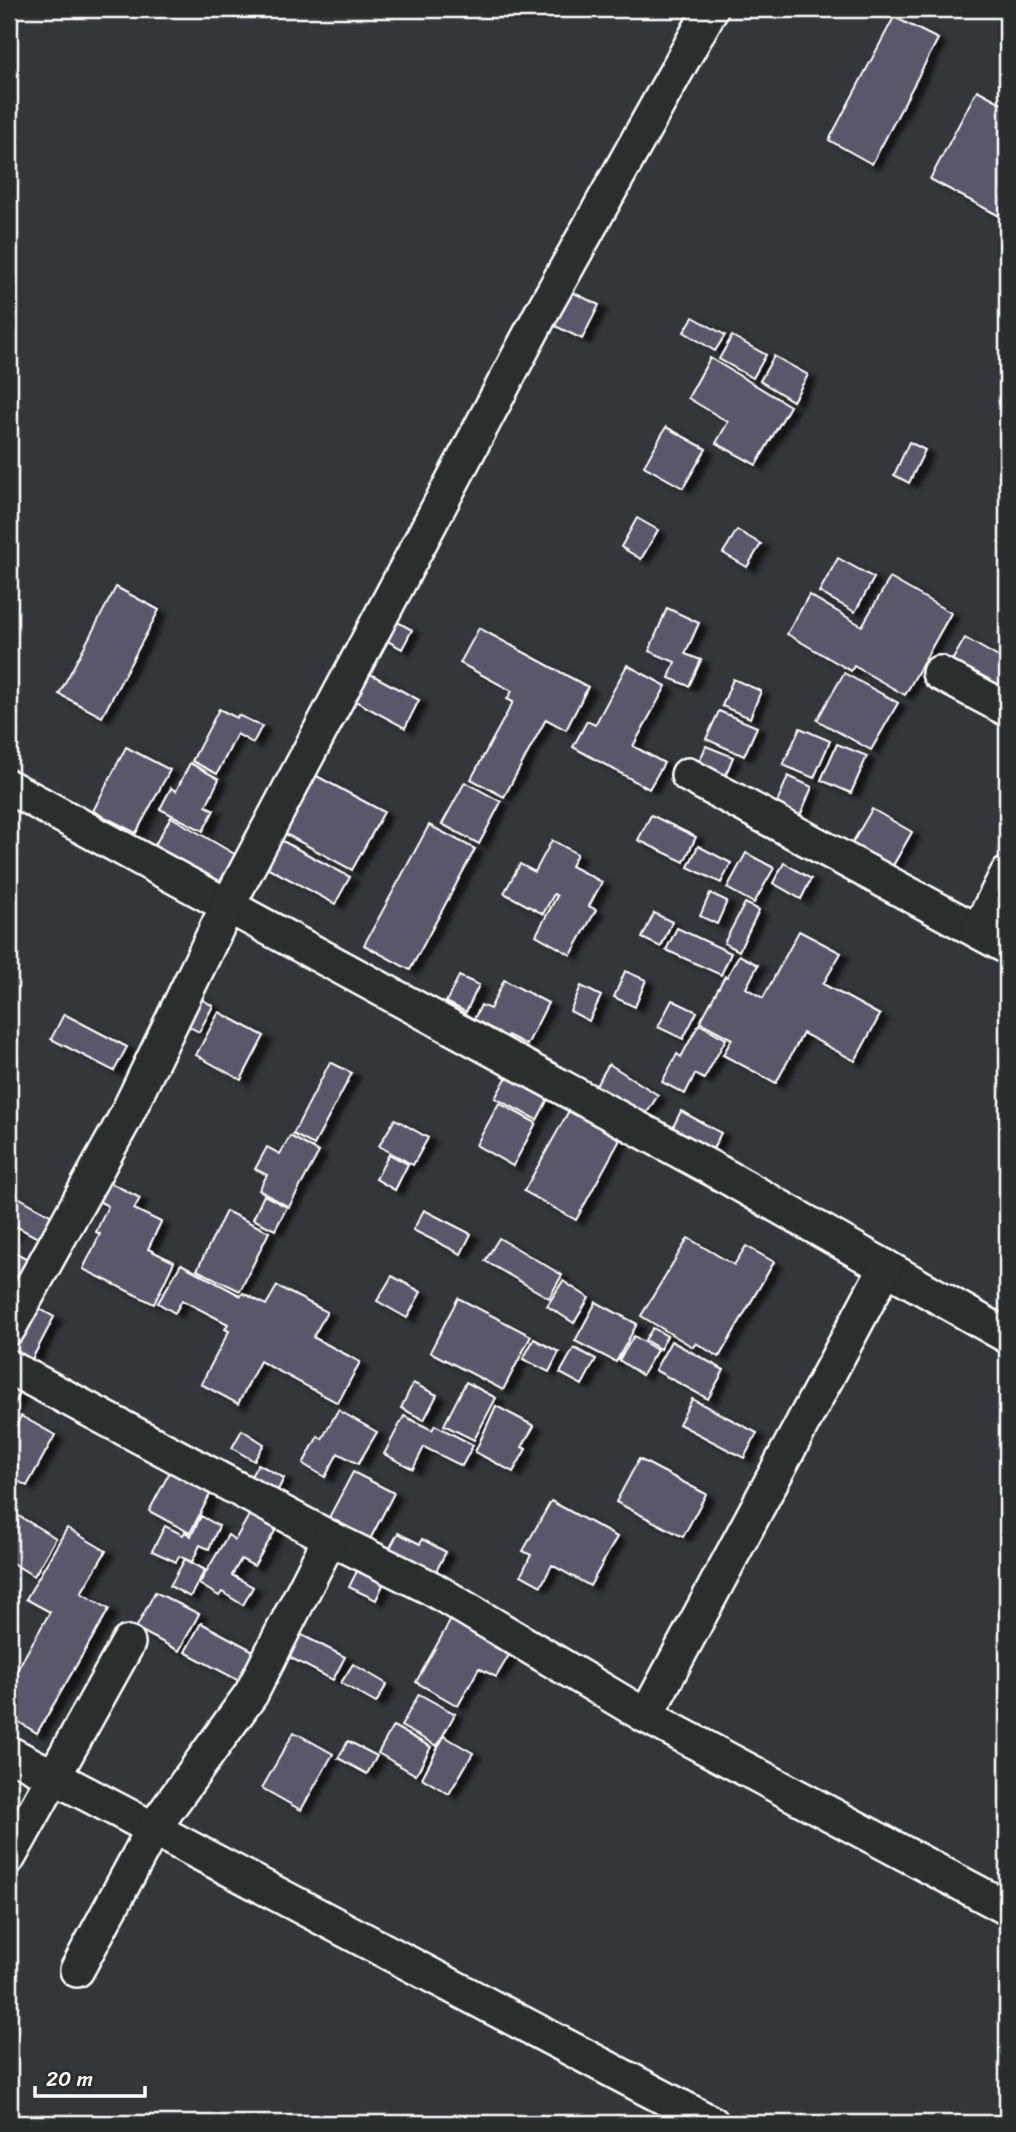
<svg xmlns="http://www.w3.org/2000/svg" width="1016" height="2132" font-family="Sriracha,sans-serif">
  <defs>
    <filter id="shadow"><feDropShadow dx="8" dy="4.5" stdDeviation="2" flood-color="#0009"/></filter>
  </defs>
  <rect width="100%" height="100%" fill="#33363a"/>
  <filter id="ink" filterUnits="userSpaceOnUse"><feTurbulence type="fractalNoise" baseFrequency=".0143" numOctaves="2"/><feDisplacementMap in="SourceGraphic" scale="14" xChannelSelector="R" yChannelSelector="G"/><feConvolveMatrix kernelMatrix="1 2 1 2 8 2 1 2 1" color-interpolation-filters="sRGB"/></filter>
  <g filter="url(#ink)">
    <g fill="#58596b" stroke="#fff" stroke-width="2" filter="url(#shadow)">
      <polygon points="894,17 938,39 872,164 829,140"/>
      <polygon points="977,90 1007,106 1007,220 930,179"/>
      <polygon points="566,289 599,305 582,339 549,323"/>
      <polygon points="693,317 725,335 715,351 684,332"/>
      <polygon points="732,336 766,355 753,378 719,359"/>
      <polygon points="774,356 808,375 793,401 760,381"/>
      <polygon points="710,358 790,406 756,465 716,443 728,422 688,398"/>
      <polygon points="666,427 706,449 683,488 644,466"/>
      <polygon points="909,442 925,450 909,483 894,475"/>
      <polygon points="637,518 658,530 641,559 621,547"/>
      <polygon points="737,530 761,544 747,567 723,553"/>
      <polygon points="838,558 874,578 855,612 819,592"/>
      <polygon points="890,578 951,613 905,695 854,666 851,671 787,634 809,595 862,626"/>
      <polygon points="116,587 159,610 102,717 59,694"/>
      <polygon points="667,608 699,623 685,654 701,660 689,686 669,678 675,662 649,651"/>
      <polygon points="392,619 412,630 402,649 382,638"/>
      <polygon points="479,628 588,687 566,730 546,719 504,797 471,779 513,702 507,699 512,691 460,663"/>
      <polygon points="965,638 1007,662 1007,699 949,666"/>
      <polygon points="627,665 666,686 633,746 664,763 649,789 573,747 587,721 595,725"/>
      <polygon points="361,669 419,700 405,728 346,696"/>
      <polygon points="844,673 898,703 871,750 817,720"/>
      <polygon points="733,679 761,691 750,718 722,706"/>
      <polygon points="219,709 237,718 238,715 262,726 253,743 237,734 217,774 192,761"/>
      <polygon points="719,711 757,727 744,756 706,739"/>
      <polygon points="800,728 830,741 814,778 783,765"/>
      <polygon points="837,744 867,756 851,793 821,780"/>
      <polygon points="706,746 733,757 724,779 697,767"/>
      <polygon points="126,747 170,770 136,833 93,811"/>
      <polygon points="190,763 219,779 206,806 214,810 203,831 160,809 171,788 176,791"/>
      <polygon points="311,773 384,812 352,870 280,831"/>
      <polygon points="788,776 812,787 800,816 776,805"/>
      <polygon points="465,782 501,802 479,844 442,824"/>
      <polygon points="872,809 912,832 887,876 847,852"/>
      <polygon points="651,815 696,837 684,862 638,840"/>
      <polygon points="171,817 238,856 220,889 152,850"/>
      <polygon points="429,825 475,849 410,970 364,945"/>
      <polygon points="275,837 350,877 335,904 261,864"/>
      <polygon points="552,840 577,854 571,866 602,882 589,906 596,910 571,955 536,935 557,896 554,894 543,914 504,893 520,864 535,872"/>
      <polygon points="698,846 731,863 721,883 688,867"/>
      <polygon points="746,853 774,868 754,903 727,888"/>
      <polygon points="784,863 811,879 801,899 773,883"/>
      <polygon points="710,893 727,901 717,924 700,916"/>
      <polygon points="745,903 759,910 739,951 724,943"/>
      <polygon points="654,913 672,922 661,947 642,938"/>
      <polygon points="677,928 731,953 721,975 666,950"/>
      <polygon points="799,931 841,953 823,984 880,1015 855,1061 803,1033 776,1083 723,1055 732,1039 700,1022 725,976 727,977 739,955 758,965 746,988 763,998"/>
      <polygon points="625,971 646,980 635,1007 614,997"/>
      <polygon points="459,976 479,985 466,1012 446,1002"/>
      <polygon points="504,980 548,1003 527,1045 508,1035 503,1043 470,1027 481,1005 490,1009"/>
      <polygon points="581,986 601,996 589,1021 570,1011"/>
      <polygon points="189,992 213,1006 199,1032 174,1018"/>
      <polygon points="672,1000 697,1012 683,1039 658,1027"/>
      <polygon points="219,1012 264,1036 241,1080 196,1055"/>
      <polygon points="64,1014 127,1047 114,1071 51,1039"/>
      <polygon points="699,1024 726,1039 704,1079 695,1074 685,1094 662,1082 677,1054 681,1057"/>
      <polygon points="330,1062 352,1073 314,1145 293,1134"/>
      <polygon points="609,1064 658,1095 643,1119 594,1089"/>
      <polygon points="509,1073 550,1095 537,1120 495,1098"/>
      <polygon points="499,1103 536,1123 513,1166 476,1145"/>
      <polygon points="571,1107 622,1136 576,1220 524,1191"/>
      <polygon points="681,1111 721,1133 710,1155 670,1133"/>
      <polygon points="395,1119 428,1138 413,1165 379,1146"/>
      <polygon points="290,1136 319,1152 289,1207 259,1190 267,1175 255,1169 267,1147 280,1154"/>
      <polygon points="389,1154 408,1164 395,1190 376,1179"/>
      <polygon points="101,1178 140,1198 134,1209 161,1222 148,1249 174,1262 154,1304 83,1269 100,1234 96,1232 108,1206 91,1197"/>
      <polygon points="9,1192 59,1220 47,1243 16,1226 9,1239"/>
      <polygon points="264,1195 287,1207 275,1230 253,1219"/>
      <polygon points="424,1210 471,1234 461,1254 413,1230"/>
      <polygon points="226,1211 269,1232 240,1291 197,1270"/>
      <polygon points="499,1238 562,1275 549,1298 485,1261"/>
      <polygon points="688,1238 734,1265 746,1246 774,1262 719,1357 696,1343 693,1347 641,1316"/>
      <polygon points="9,1249 37,1264 9,1300"/>
      <polygon points="181,1264 241,1296 243,1293 266,1305 277,1286 327,1312 313,1337 360,1362 338,1403 260,1361 238,1404 201,1384 229,1331 225,1329 228,1324 182,1300 175,1313 158,1303"/>
      <polygon points="392,1276 421,1292 407,1318 377,1301"/>
      <polygon points="563,1281 589,1298 574,1323 547,1306"/>
      <polygon points="458,1298 531,1336 503,1390 430,1352"/>
      <polygon points="596,1302 637,1324 616,1362 575,1341"/>
      <polygon points="31,1304 54,1317 29,1365 9,1355 9,1345"/>
      <polygon points="653,1328 667,1336 660,1349 645,1340"/>
      <polygon points="634,1336 657,1350 642,1375 619,1360"/>
      <polygon points="534,1339 559,1352 549,1372 523,1359"/>
      <polygon points="671,1341 724,1370 708,1399 655,1370"/>
      <polygon points="574,1348 596,1359 582,1385 560,1373"/>
      <polygon points="9,1378 24,1385 9,1415"/>
      <polygon points="466,1382 496,1398 474,1440 444,1425"/>
      <polygon points="413,1383 437,1395 424,1420 401,1408"/>
      <polygon points="692,1399 757,1433 744,1458 679,1424"/>
      <polygon points="496,1406 534,1426 522,1447 526,1449 513,1472 475,1452"/>
      <polygon points="338,1410 377,1432 358,1464 338,1453 325,1477 303,1464 318,1436 322,1439"/>
      <polygon points="21,1416 55,1435 27,1486 9,1476 9,1439"/>
      <polygon points="404,1416 432,1430 435,1425 473,1445 462,1466 424,1447 413,1469 384,1454"/>
      <polygon points="242,1430 264,1444 254,1461 232,1448"/>
      <polygon points="639,1459 706,1494 683,1537 616,1502"/>
      <polygon points="174,1464 215,1485 190,1533 149,1511"/>
      <polygon points="258,1464 284,1478 274,1498 247,1483"/>
      <polygon points="353,1472 394,1493 366,1547 325,1525"/>
      <polygon points="551,1501 617,1537 590,1586 552,1565 541,1586 521,1575 531,1555 523,1551"/>
      <polygon points="255,1505 281,1521 254,1566 241,1559 232,1575 253,1587 243,1605 222,1592 219,1596 199,1584 228,1535 235,1540"/>
      <polygon points="17,1515 56,1538 34,1576 9,1561 9,1526"/>
      <polygon points="201,1516 219,1526 209,1549 200,1545 192,1562 179,1556 176,1562 152,1551 165,1526 183,1535 185,1532 191,1536"/>
      <polygon points="67,1528 106,1551 81,1593 109,1609 37,1733 9,1716 9,1684 50,1612 26,1599"/>
      <polygon points="398,1533 420,1544 422,1539 446,1552 433,1577 385,1557"/>
      <polygon points="185,1559 205,1570 190,1597 170,1586"/>
      <polygon points="361,1563 387,1576 376,1600 349,1587"/>
      <polygon points="155,1592 199,1614 179,1651 136,1628"/>
      <polygon points="454,1614 496,1637 491,1645 509,1655 496,1677 479,1668 458,1706 416,1682"/>
      <polygon points="201,1623 259,1654 243,1683 185,1652"/>
      <polygon points="288,1628 345,1657 333,1680 276,1650"/>
      <polygon points="353,1664 387,1684 376,1703 341,1683"/>
      <polygon points="419,1694 455,1714 437,1746 401,1726"/>
      <polygon points="393,1726 431,1747 416,1775 378,1753"/>
      <polygon points="294,1732 333,1754 301,1810 262,1788"/>
      <polygon points="444,1736 473,1753 449,1794 422,1778"/>
      <polygon points="348,1741 377,1756 367,1774 338,1758"/>
    </g>
    <g fill="none" stroke-linecap="round" stroke-linejoin="round">
      <g stroke="#fff" stroke-width="38">
        <g id="minor">
          <polyline points="939,673 1007,709"/>
          <polyline points="688,775 1007,947"/>
          <polyline points="9,787 720,1173 1007,1336"/>
          <polyline points="978,931 1007,874"/>
          <polyline points="9,1328 123,1122 228,905 543,310 711,9"/>
          <polyline points="9,1367 330,1538 431,1588 646,1716 1007,1908"/>
          <polyline points="646,1716 886,1267"/>
          <polyline points="9,1753 712,2123"/>
          <polyline points="9,1857 128,1643"/>
          <polyline points="77,1970 153,1829 251,1694 330,1538"/>
        </g>
      </g>
      <use href="#minor" stroke="#2a2d2e" stroke-width="33"/>
    </g>
  </g>
  <rect width="1016" height="2132" fill="none" stroke="#2a2d2e" stroke-width="35"/>
  <rect x="18" y="18" width="981" height="2097" fill="none" stroke="#fff" stroke-width="2.5" filter="url(#ink)"/>
  <path d="M35 2086v10h110v-10" fill="none" stroke="#ffffff" stroke-width="3.5"/>
  <text x="46" y="2086" font-size="21" fill="#ffffff" stroke="#2a2d2e" stroke-width="5" paint-order="stroke">20 m</text>
</svg>
